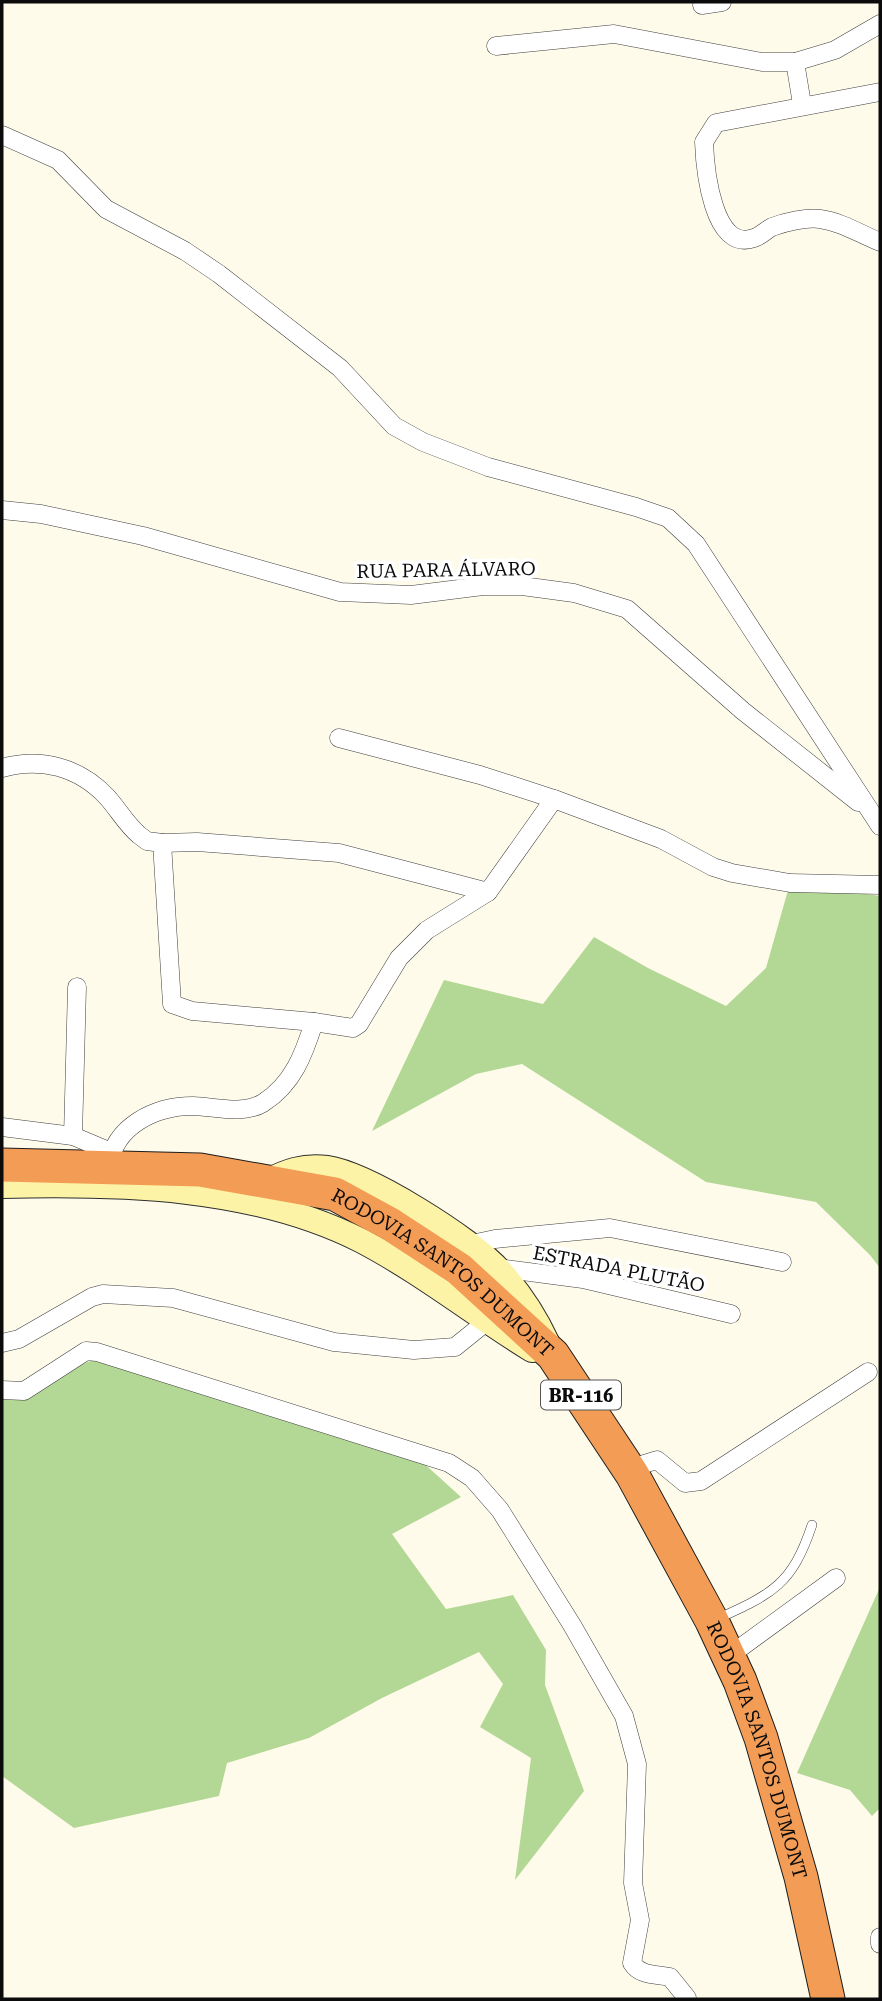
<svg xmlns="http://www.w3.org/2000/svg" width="882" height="2001" font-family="'Roboto Serif',serif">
  <rect width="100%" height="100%" fill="#fffbea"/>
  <g fill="#b3d895">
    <polygon points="790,883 880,896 880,1268 870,1255 816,1202 706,1182 522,1064 476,1074 372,1131 444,980 543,1004 594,937 648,968 726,1006 766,968"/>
    <polygon points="98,1358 408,1449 461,1497 392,1534 446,1609 513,1595 546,1650 545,1685 584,1791 515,1880 531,1758 480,1727 503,1684 479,1652 382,1698 309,1738 227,1763 219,1796 74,1828 2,1776 2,1395"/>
    <polygon points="880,1587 880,1808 872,1816 850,1790 797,1773"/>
  </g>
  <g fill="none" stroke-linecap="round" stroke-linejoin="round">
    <g stroke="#3e3e3e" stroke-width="10">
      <path id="lane" d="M717,1619C772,1594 792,1585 812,1525"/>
    </g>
    <g stroke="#3e3e3e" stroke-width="19">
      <g id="street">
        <polyline points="702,5 722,2"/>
        <polyline points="496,46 614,34 762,62 795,62 835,50 880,24"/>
        <polyline points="795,62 802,104"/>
        <path d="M880,92L716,123L704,142C705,169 713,253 754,238C761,236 766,230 772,227C785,222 807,217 820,219C842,222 860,234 880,242"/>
        <polyline points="2,135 58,160 106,209 185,251 219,274 340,368 394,426 423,442 488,467 636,507 668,518 696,544 880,826"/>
        <polyline points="2,510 41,514 143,536 340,592 411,595 483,586 522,586 574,593 627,609 743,711 858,802"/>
        <path d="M2,768C41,757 79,767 107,797C118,809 126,824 139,835L147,841L162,843L172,1004L192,1011L314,1022"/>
        <polyline points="554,799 661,839 713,867 732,873 790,883 880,885"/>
        <polyline points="162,843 197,842 339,853 488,892"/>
        <polyline points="2,1127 73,1136 111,1152"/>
        <polyline points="73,1136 77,987"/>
        <path d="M109,1166C114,1126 155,1106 193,1106C216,1107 243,1115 263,1103C293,1084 304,1054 314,1022L353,1028L359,1024L399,958L427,930L488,892L554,799L480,775L339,738"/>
        <polyline points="467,1245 495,1239 610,1228 782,1262"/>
        <polyline points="498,1268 583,1279 731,1314"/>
        <polyline points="2,1343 19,1339 92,1297 103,1294 173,1298 334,1342 414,1350 455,1347 486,1322"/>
        <path d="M2,1390L24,1391L86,1351L97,1352L449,1463L472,1478L500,1510L572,1625L624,1716L637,1764L633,1883L640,1920L632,1963C640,1976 656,1974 670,1977L687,1998"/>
        <polyline points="632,1474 644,1464 657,1460 685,1483 701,1481 868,1372"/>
        <polyline points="729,1656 836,1578"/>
        <polyline points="880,1937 880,1944"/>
      </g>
    </g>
    <g stroke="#2d2d2d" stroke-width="26">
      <g id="secondary">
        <path d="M266,1182C286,1171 304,1165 327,1168C368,1174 472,1239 500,1271C519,1292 535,1316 547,1342"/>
        <path d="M2,1186C120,1183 254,1186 362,1241C421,1272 475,1315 532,1350"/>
      </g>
    </g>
    <g stroke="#1c1c1c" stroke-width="35">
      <g id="highway">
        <path id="s1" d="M2,1165L200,1170L335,1194L390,1224L459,1269L553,1355L632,1474L712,1621L740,1681L761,1738L801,1877L828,1999"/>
      </g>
    </g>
    <use href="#lane" stroke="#fff" stroke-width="9"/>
    <use href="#street" stroke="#fff" stroke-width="18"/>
    <use href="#secondary" stroke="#fdf3a6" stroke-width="24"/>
    <use href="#highway" stroke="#f29c55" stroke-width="33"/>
  </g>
  <g text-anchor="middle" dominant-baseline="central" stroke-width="7" stroke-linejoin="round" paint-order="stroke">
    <rect fill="#fff" stroke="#545454" stroke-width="2" x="541" y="1380.5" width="80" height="29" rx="5"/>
    <g font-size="18" font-weight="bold" fill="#0b0b0b">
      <text x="581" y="1395">BR-116</text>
    </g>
    <g font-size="19" fill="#0b0b0b" stroke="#fff">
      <text transform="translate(446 570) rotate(-1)">RUA PARA ÁLVARO</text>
      <text transform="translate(619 1269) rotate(11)">ESTRADA PLUTÃO</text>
      <text stroke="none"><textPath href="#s1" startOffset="469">RODOVIA SANTOS DUMONT</textPath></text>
      <text stroke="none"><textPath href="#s1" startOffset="1055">RODOVIA SANTOS DUMONT</textPath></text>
    </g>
  </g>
  <rect width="882" height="2001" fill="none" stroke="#0b0b0b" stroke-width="7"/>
</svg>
